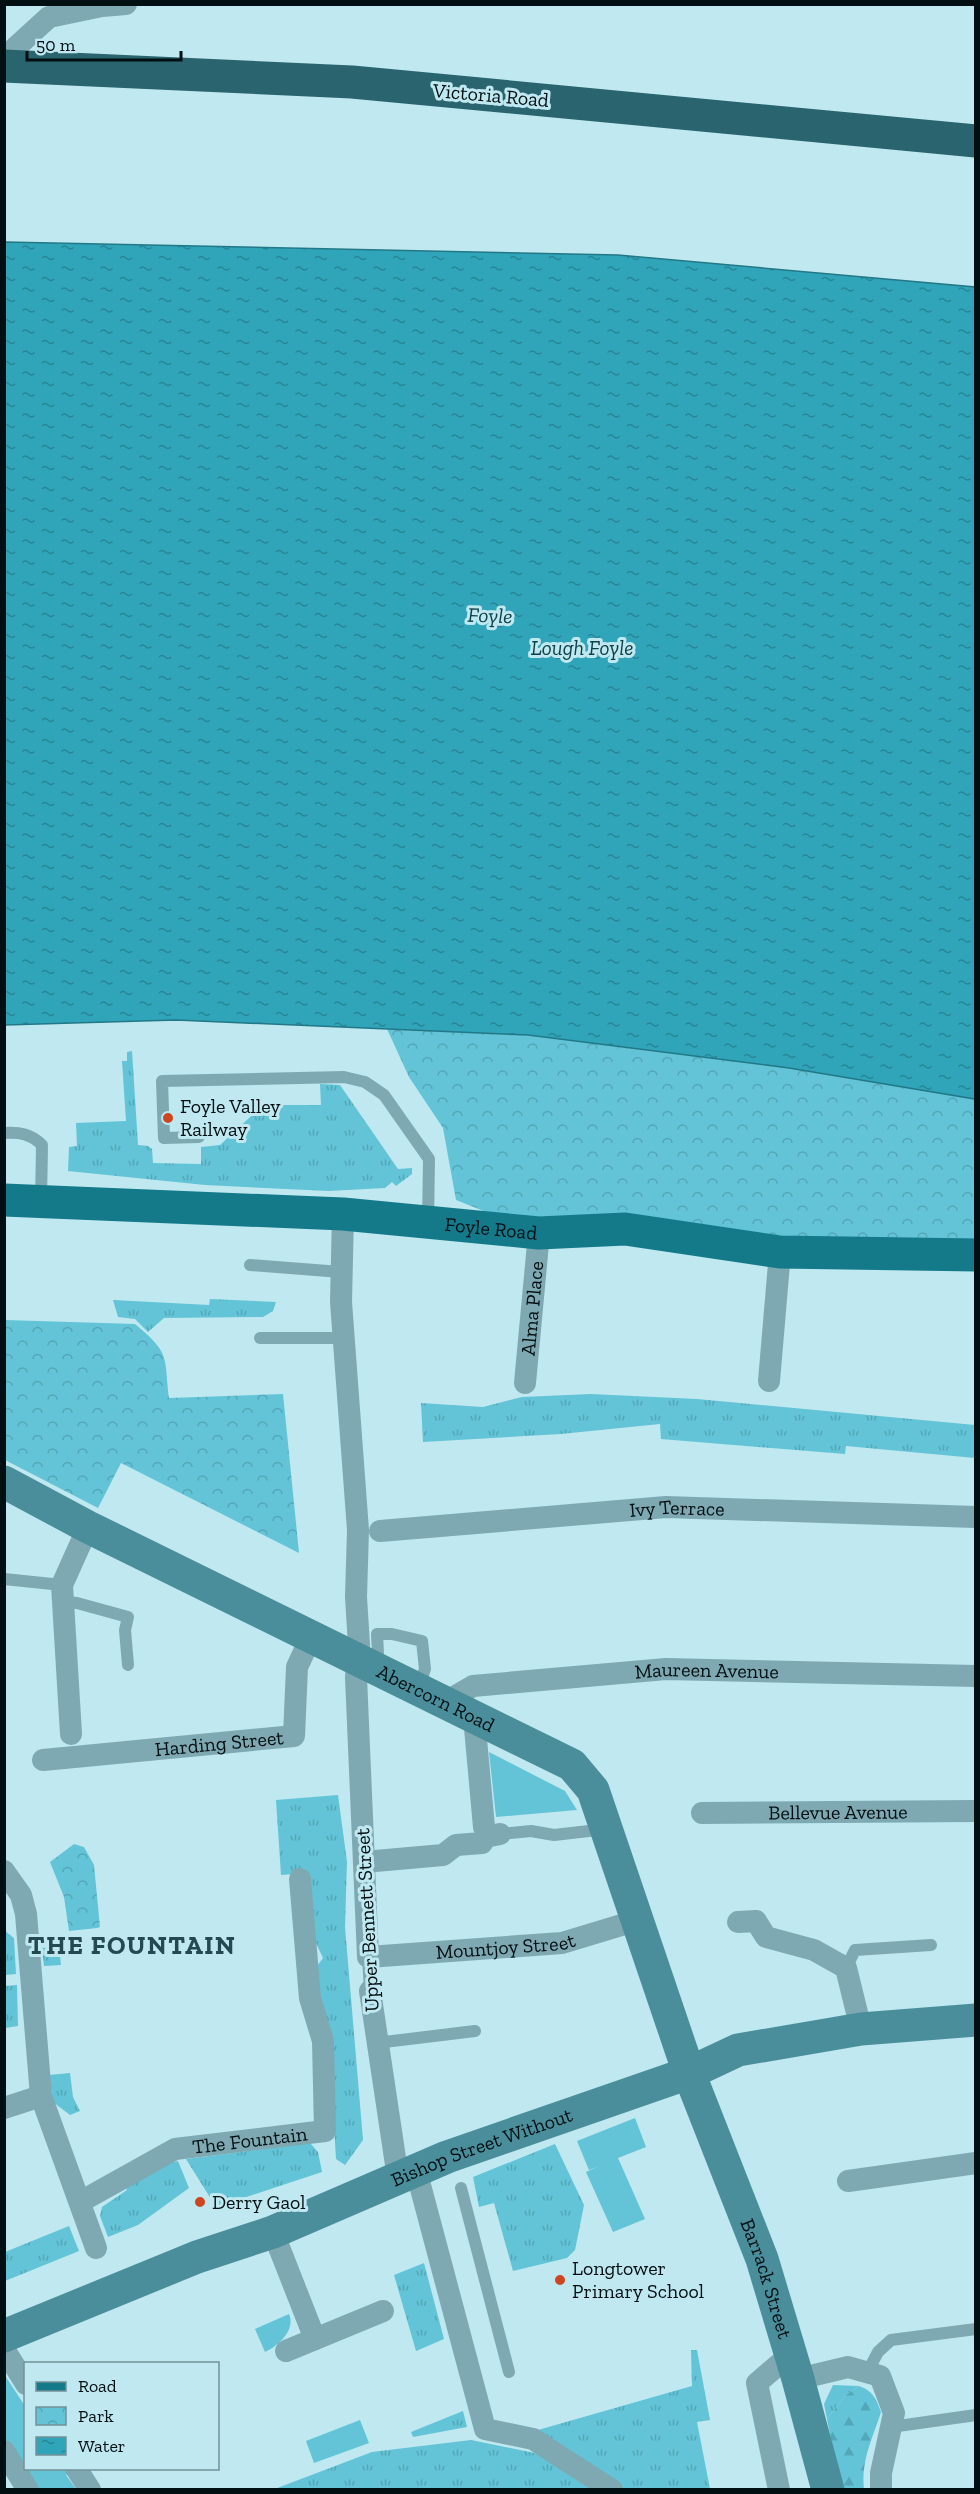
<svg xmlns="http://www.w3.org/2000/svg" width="980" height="2494" font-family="'Zilla Slab',serif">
  <defs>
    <pattern id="grass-tufts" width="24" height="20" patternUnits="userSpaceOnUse" patternTransform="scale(1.5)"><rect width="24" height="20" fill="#62c4d6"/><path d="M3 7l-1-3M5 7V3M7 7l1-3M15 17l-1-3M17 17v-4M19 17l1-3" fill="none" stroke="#53a7b7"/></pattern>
    <pattern id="forest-firs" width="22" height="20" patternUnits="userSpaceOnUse" patternTransform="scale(1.5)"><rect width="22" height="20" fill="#62c4d6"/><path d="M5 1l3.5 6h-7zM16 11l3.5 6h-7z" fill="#53a7b7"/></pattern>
    <pattern id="park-crowns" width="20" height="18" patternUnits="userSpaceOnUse" patternTransform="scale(1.5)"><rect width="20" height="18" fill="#62c4d6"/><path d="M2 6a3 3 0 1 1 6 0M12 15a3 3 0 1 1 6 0" fill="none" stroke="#53a7b7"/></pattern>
    <pattern id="water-ripples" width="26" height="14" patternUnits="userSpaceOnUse" patternTransform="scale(1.5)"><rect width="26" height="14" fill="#30a5b9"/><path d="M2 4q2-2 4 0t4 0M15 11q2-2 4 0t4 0" fill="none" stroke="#278595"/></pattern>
  </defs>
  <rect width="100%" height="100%" fill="#bfe8f0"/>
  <g fill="url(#grass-tufts)">
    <polygon points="132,1051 138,1145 148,1146 152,1149 153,1163 201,1164 201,1147 220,1145 263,1105 321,1105 320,1084 340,1085 398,1169 412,1168 412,1174 396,1186 392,1182 385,1188 328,1191 205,1185 68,1171 69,1147 77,1146 76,1123 126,1121 122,1061 127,1061 127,1052"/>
    <polygon points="210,1299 276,1302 273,1311 263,1317 164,1318 148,1332 135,1319 118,1317 113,1300 209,1305"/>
    <polygon points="591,1394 697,1399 975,1425 975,1458 846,1446 845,1454 661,1439 660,1424 561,1434 423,1442 421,1403 483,1407 522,1397"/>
    <polygon points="338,1795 347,1862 345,1927 363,2140 345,2165 336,2159 329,2039 315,1969 323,1958 316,1943 307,1873 281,1875 276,1800"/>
    <polygon points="5,1931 14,1938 16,1974 5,1975"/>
    <polygon points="59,1947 61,1965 44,1966 42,1948"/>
    <polygon points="17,1985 18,2026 5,2028 5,1986"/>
    <polygon points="70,2073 73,2097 80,2111 70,2115 53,2102 49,2075"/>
    <polygon points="310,2143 318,2152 322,2172 216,2207 186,2159"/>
    <polygon points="555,2144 584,2205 575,2250 567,2258 513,2271 494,2203 479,2207 473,2177"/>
    <polygon points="178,2161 189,2188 138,2225 108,2237 100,2216 102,2207 127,2190 125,2187 166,2164"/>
    <polygon points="69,2226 79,2251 5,2281 5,2252"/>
    <polygon points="424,2263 444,2339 416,2351 394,2275"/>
    <polygon points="691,2350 697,2350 710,2420 697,2422 710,2489 621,2489 538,2430 692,2386"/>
    <polygon points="833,2385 859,2386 846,2395 827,2419 824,2404"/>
    <polygon points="463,2411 467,2427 413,2437 411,2432"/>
    <polygon points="471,2440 535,2453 594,2486 583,2490 272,2490 372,2452"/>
  </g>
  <path fill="url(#forest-firs)" d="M859,2386C873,2391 876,2398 881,2412C872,2440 861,2460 864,2489H841L827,2419L846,2395Z"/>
  <g fill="url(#park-crowns)">
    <polygon points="387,1029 528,1035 789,1068 975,1099 975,1255 539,1233 456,1200 443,1128 409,1077"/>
    <path d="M5,1320L135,1324C171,1354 164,1356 169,1398L283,1394L299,1553L121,1463L98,1508L5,1460Z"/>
    <polygon points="74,1844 84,1847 94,1865 100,1927 97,1928 69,1931 64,1897 50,1862"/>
  </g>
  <g fill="#62c4d6">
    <polygon points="489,1752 565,1791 577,1810 496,1817"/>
    <polygon points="635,2118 646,2147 618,2158 645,2219 613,2232 586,2172 599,2166 589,2170 577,2141"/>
    <path d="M289,2314C296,2330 278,2346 265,2352L255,2329Z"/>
    <polygon points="4,2374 25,2406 26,2468 66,2469 69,2473 66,2475 76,2489 35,2489 5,2438"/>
    <polygon points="360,2420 369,2443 314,2463 306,2441"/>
  </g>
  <polygon fill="url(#water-ripples)" stroke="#227887" stroke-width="1.5" points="5,242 618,255 975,287 975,1099 789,1068 528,1035 176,1020 5,1025"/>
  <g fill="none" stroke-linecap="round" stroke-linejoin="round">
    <g stroke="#7fa9b2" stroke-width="12">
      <path d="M4,1133C20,1132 31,1134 42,1145L41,1202"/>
      <polyline points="199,1137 164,1138 162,1081 344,1077 365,1082 384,1095 429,1159 428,1222"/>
      <polyline points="250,1265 341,1272"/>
      <polyline points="260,1338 344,1338"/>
      <polyline points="4,1579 62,1585"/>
      <polyline points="63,1602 77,1603 128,1617 125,1630 128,1665"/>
      <polyline points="373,1665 378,1653 377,1634 392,1634 422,1641 425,1669 418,1689"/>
      <polyline points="500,1834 531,1831 554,1835 606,1829"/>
      <polyline points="368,1957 370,1991"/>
      <polyline points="846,1968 855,1950 931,1945"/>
      <polyline points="376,2043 475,2031"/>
      <polyline points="461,2188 509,2372"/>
      <polyline points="868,2371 878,2352 891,2340 976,2329"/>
      <polyline points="891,2427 976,2415"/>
    </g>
    <g stroke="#7fa9b2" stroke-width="22">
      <polyline points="4,58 49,17 102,6 126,4"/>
      <path id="s1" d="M343,1214L341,1302L358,1530L356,1597L359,1645L356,1677L368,1957L562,1943L638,1920"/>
      <polyline points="769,1381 780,1252"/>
      <path id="s2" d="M525,1383L539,1233"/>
      <path id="s3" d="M380,1531L666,1507L976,1517"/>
      <path id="s4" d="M444,1703L473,1686L666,1669L976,1676"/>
      <polyline points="474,1717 484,1827"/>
      <polyline points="71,1734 62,1585 88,1527"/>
      <path id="s5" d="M43,1760L294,1736L297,1667L311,1637"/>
      <path id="s6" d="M702,1813L976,1811"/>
      <polyline points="364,1862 443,1855 456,1845 482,1843 485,1837 500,1834"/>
      <polyline points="4,1871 21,1895 26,1914 41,2096 96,2248"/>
      <polyline points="738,1922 756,1921 766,1937 814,1950 846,1968 861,2029"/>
      <polyline points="370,1991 398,2178"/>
      <polyline points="4,2108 41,2096"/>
      <polyline points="416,2170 485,2429 533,2439 612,2490"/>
      <polyline points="848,2181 976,2163"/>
      <path id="s7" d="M80,2202L175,2149L325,2131L323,2041L310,1998L300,1879"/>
      <polyline points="273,2232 315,2339"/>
      <polyline points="4,2349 26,2384"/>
      <polyline points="286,2351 383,2311"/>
      <polyline points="798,2379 848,2367 880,2376 894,2413 881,2473 881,2490"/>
      <polyline points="4,2451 28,2490"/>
      <polyline points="76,2468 90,2490"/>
      <polyline points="779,2490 757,2383 791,2354"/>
    </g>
    <g stroke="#4b8e9b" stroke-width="33">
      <path id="s8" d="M4,1482L88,1527L572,1765L593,1790L689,2073L762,2259L798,2379L828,2490"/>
      <path id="s9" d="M4,2336L197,2257L273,2232L447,2157L689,2073L738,2050L861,2029L976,2020"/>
    </g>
    <path stroke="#147a8a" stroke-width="33" id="s10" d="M4,1200L343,1214L539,1233L625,1229L780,1252L976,1255"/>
    <polyline stroke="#2a646e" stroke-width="33" points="4,66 352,82 976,141"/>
  </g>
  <g fill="#ce4520" stroke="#bfe8f0" stroke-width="2">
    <circle cx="168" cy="1118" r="6"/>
    <circle cx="200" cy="2202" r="6"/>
    <circle cx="560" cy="2280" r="6"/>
  </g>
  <g text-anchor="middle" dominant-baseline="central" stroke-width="6" stroke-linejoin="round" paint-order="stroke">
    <g font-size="20" fill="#020f12" stroke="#bfe8f0">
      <text transform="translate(491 95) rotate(5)">Victoria Road</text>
      <text stroke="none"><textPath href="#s10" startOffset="488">Foyle Road</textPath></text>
      <text stroke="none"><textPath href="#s2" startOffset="75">Alma Place</textPath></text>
      <text stroke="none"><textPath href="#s3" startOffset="298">Ivy Terrace</textPath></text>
      <text stroke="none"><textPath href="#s4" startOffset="268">Maureen Avenue</textPath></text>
      <text stroke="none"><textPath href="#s8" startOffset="483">Abercorn Road</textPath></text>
      <text stroke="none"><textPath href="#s5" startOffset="177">Harding Street</textPath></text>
      <text stroke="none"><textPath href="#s6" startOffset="136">Bellevue Avenue</textPath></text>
      <text transform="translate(367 1920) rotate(-93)">Upper Bennett Street</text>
      <text stroke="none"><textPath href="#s1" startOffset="882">Mountjoy Street</textPath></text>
      <text stroke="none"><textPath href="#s7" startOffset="184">The Fountain</textPath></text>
      <text stroke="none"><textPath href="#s9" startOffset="514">Bishop Street Without</textPath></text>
      <text stroke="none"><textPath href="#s8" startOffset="1186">Barrack Street</textPath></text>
    </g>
    <g font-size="20" fill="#020f12" stroke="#bfe8f0" text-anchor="start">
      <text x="180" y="1106">Foyle Valley<tspan x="180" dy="23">Railway</tspan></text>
      <text x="212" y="2202">Derry Gaol</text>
      <text x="572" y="2268">Longtower<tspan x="572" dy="23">Primary School</tspan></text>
    </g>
    <g font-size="21" font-style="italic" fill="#0d4049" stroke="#bfe8f0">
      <text transform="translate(490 615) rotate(2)">Foyle</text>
      <text x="582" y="647">Lough Foyle</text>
    </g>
    <g font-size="26" font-weight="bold" letter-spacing="1.5" fill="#244950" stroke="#bfe8f0">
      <text x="132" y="1945">THE FOUNTAIN</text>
    </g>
  </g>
  <rect width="980" height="2494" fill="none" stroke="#020f12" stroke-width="12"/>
  <rect x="24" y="2362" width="195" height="108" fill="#bfe8f0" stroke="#739197" stroke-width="1.5"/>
  <rect x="36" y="2382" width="30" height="9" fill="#147a8a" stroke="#739197" stroke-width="1.5"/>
  <text x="78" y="2392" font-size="18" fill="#020f12">Road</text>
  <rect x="36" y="2407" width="30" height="18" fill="url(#park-crowns)" stroke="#739197" stroke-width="1.5"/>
  <text x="78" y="2422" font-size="18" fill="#020f12">Park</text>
  <rect x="36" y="2437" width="30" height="18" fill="url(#water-ripples)" stroke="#739197" stroke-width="1.5"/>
  <text x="78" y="2452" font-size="18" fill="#020f12">Water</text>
  <path d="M27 51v9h154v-9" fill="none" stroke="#020f12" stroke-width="3"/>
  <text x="36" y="51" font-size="18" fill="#020f12" stroke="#bfe8f0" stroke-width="4.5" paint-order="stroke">50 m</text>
</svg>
